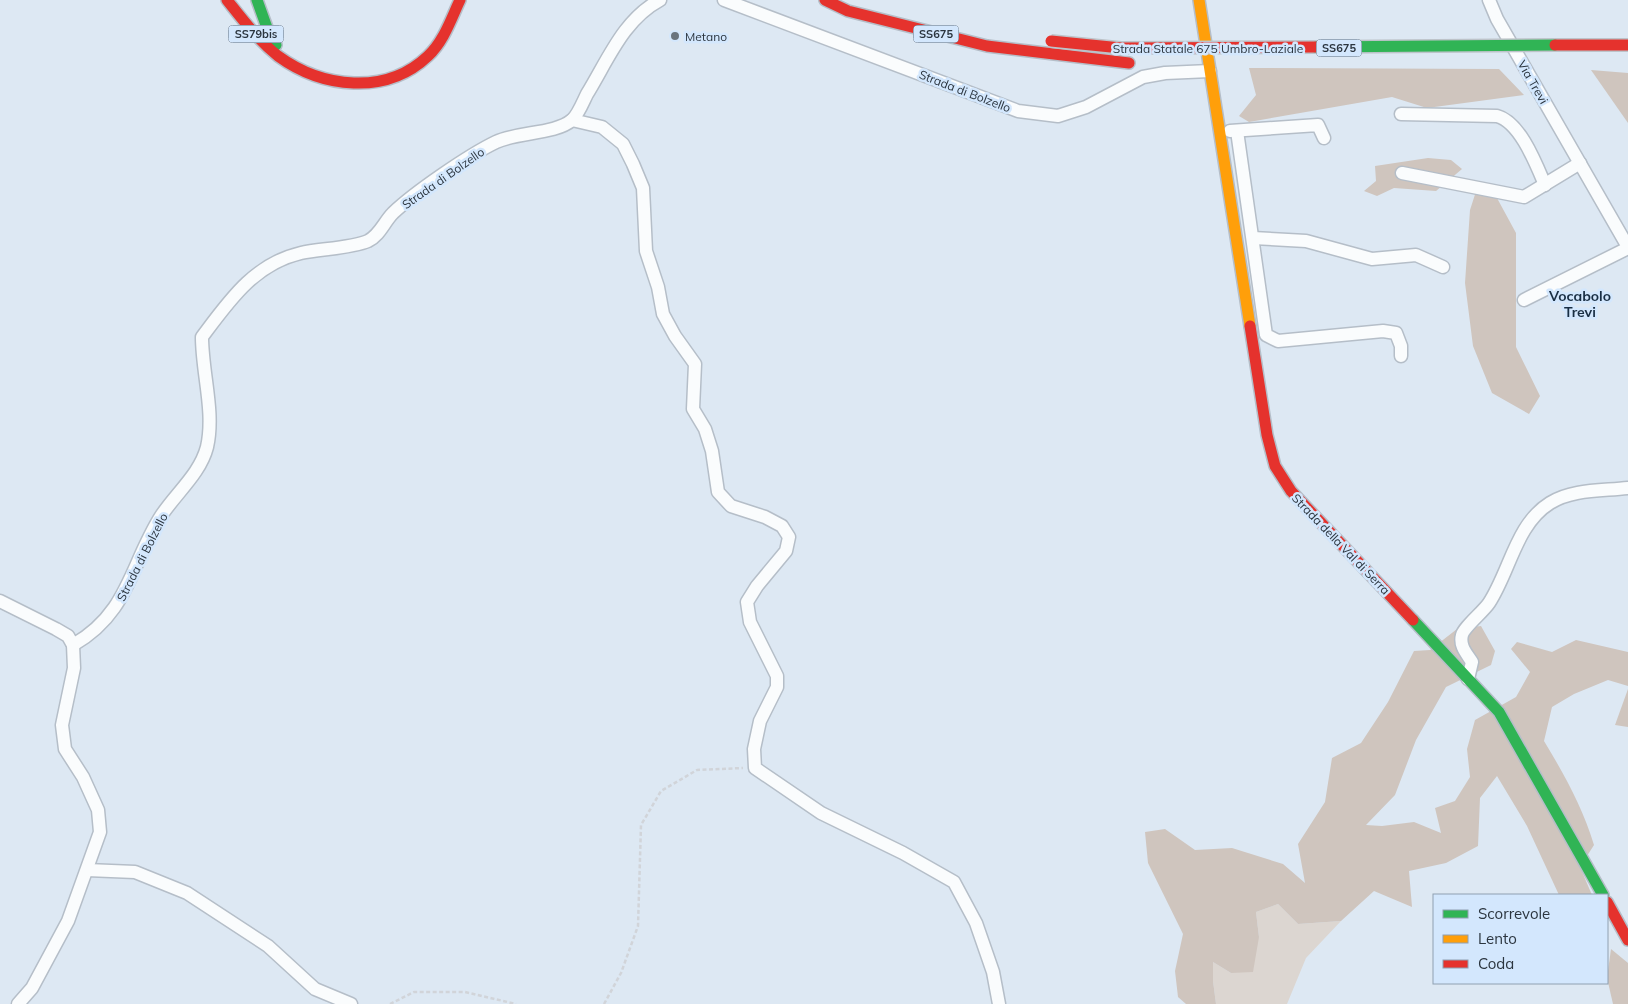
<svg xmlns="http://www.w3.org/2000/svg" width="1628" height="1004" font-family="Mulish,sans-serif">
  <rect width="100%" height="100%" fill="#dde8f3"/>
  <polygon fill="#dcd6d1" points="1278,904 1298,924 1341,921 1306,958 1287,1004 1216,1004 1213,981 1213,962 1231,973 1259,937 1256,912"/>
  <g fill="#cfc5be">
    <polygon points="1249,68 1499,69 1524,95 1427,108 1392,97 1249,122 1239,116 1256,95"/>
    <polygon points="1591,70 1628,73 1628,123"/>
    <polygon points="1428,158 1451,160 1462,169 1436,191 1394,188 1377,196 1364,191 1376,181 1375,166"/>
    <polygon points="1479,182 1491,187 1516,233 1516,347 1540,396 1529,414 1492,393 1473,346 1465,283 1470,210"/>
    <path d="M1481,626L1495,651L1491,665L1446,687L1416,740L1395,795L1366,825L1382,826L1414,822L1441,833L1435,808L1455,801L1470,777L1467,749L1475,720L1516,697L1530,672L1511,649L1517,642L1552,652L1576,640L1628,652V686L1608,680L1574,694L1552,707L1544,741C1564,774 1583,808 1594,845L1580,867L1592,895H1559L1527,826L1497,776L1480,798L1478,846L1446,863L1409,871L1412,907L1374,891L1341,921L1298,924L1278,904L1256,912L1259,937L1253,972L1231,973L1213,962V981L1216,1004H1186L1178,997L1175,971L1183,934L1148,863L1145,832L1165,829L1195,850L1232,848L1283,864L1305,883L1298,844L1325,802L1332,758L1361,743L1388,702L1414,651L1430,650L1457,629Z"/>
    <polygon points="1628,689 1628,727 1615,725"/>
    <polygon points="1611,949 1628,963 1628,1004 1613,1004 1607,978"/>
  </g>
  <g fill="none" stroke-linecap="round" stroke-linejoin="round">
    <g stroke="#b5bec8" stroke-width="15">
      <g id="street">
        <polyline points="724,0 1018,111 1058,116 1086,107 1143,77 1165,73 1210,71"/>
        <polyline points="1489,0 1497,19 1628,247"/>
        <path d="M1401,114L1497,116C1520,122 1536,164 1545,185"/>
        <polyline points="572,120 602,127 623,144 633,164 643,188 646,251 658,287 663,314 675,336 695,364 693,409 705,429 712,451 718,492 731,506 765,517 782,526 789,537 786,551 757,586 747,602 750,622 777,676 777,687 760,721 754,749 755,768 821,813 903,853 954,882 976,923 993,972 999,1004"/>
        <polyline points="1230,131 1318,125 1324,138"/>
        <polyline points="1237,131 1266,335 1278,341 1383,331 1396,333 1401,346 1401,356"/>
        <polyline points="1402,173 1524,197 1580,163"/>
        <polyline points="1253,238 1306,241 1372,259 1416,255 1443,267"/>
        <polyline points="1524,300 1628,248"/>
        <polyline points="0,601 56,629 68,636 73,645 74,668 62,725 65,749 83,777 98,810 100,832 68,921 32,988 18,1004"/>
        <path d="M73,645C129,613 130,565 161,516C176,493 200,474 207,447C215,412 202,373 202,337C229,301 254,264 301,253C319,249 352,248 368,241C380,235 384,222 393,213C415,192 469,155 496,142C517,132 556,134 572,120C578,115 583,102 587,94C608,60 623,20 660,0"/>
        <path d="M1468,679L1472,662C1467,654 1459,646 1462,635C1464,627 1483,612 1489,603C1510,571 1516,524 1550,503C1572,489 1602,491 1628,488"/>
        <polyline points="87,870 135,872 187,893 268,946 315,989 351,1004"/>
      </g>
    </g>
    <g stroke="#b5bec8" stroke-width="14">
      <g id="fast">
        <polyline points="257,0 270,36 276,45"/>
        <polyline points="1413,620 1499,712 1603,895"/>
      </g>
    </g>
    <g stroke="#b5bec8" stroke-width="14">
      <polyline id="slow" points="1199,0 1250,326"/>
    </g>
    <g stroke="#b5bec8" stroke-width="14">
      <g id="jam">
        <path d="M227,0C243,20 258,40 278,56C322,88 386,96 428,56C444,41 451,19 460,0"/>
        <polyline points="825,0 848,11 987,46 1129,63"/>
        <polyline points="1250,326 1267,435 1275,466 1291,491 1413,620"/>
        <polyline points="1607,902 1628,940"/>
      </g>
    </g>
    <g stroke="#d1d4d9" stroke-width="2.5" stroke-dasharray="4 2.5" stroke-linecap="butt">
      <polyline points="390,1004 414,992 465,992 516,1004"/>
      <polyline points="604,1004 621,973 638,926 641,825 661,791 697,770 743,768"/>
    </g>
    <use href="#street" stroke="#fafcfd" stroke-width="12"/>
    <use href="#fast" stroke="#30b455" stroke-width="11"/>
    <use href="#slow" stroke="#ff9f0a" stroke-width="11"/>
    <use href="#jam" stroke="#e5322d" stroke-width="11"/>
    <g stroke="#bdc3c9" stroke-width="14" stroke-linecap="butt">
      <polyline id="fast-bridge" points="1316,47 1555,45"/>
    </g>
    <g stroke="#bdc3c9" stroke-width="14" stroke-linecap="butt">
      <g id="jam-bridge">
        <polyline points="1051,41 1121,48 1316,47"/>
        <polyline points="1555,45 1628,45"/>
      </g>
    </g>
    <use href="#fast-bridge" stroke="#30b455" stroke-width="11"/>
    <use href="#jam-bridge" stroke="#e5322d" stroke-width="11"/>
  </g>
  <circle fill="#69747e" stroke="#d3e7fd" stroke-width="2" cx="675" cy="36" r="5"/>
  <g text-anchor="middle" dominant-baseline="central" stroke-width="5" stroke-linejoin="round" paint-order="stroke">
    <g fill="#d3e7fd" stroke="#5d6a78" stroke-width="1">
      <rect x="228.5" y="25.5" width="55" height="17" rx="4"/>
      <rect x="913.5" y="25.5" width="45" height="17" rx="4"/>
      <rect x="1316.5" y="39.5" width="45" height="17" rx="4"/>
    </g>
    <g font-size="11" font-weight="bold" fill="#2b353f">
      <text x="256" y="34">SS79bis</text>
      <text x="936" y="34">SS675</text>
      <text x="1339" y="48">SS675</text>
    </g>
    <g font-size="12" fill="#2b353f" stroke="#d3e7fd" text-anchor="start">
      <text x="685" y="36">Metano</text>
    </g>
    <g font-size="12" fill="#2b353f" stroke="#d3e7fd">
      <text x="1208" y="48">Strada Statale 675 Umbro-Laziale</text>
      <text transform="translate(1533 82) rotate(60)">Via Trevi</text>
      <text transform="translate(965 91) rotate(21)">Strada di Bolzello</text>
      <text transform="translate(443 178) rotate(-35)">Strada di Bolzello</text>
      <text transform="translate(1341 544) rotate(46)">Strada della Val di Serra</text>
      <text transform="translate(142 557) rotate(-63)">Strada di Bolzello</text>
    </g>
    <g font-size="14" font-weight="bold" fill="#192e43" stroke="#d3e7fd">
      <text x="1580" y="296">Vocabolo<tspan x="1580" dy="16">Trevi</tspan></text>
    </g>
  </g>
  <rect x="1433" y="894" width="175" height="90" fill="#d3e7fd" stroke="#90a0b1"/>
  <rect x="1443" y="910" width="25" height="8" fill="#30b455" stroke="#90a0b1"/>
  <text x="1478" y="919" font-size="15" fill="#2b353f">Scorrevole</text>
  <rect x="1443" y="935" width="25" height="8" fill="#ff9f0a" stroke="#90a0b1"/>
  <text x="1478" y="944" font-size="15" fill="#2b353f">Lento</text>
  <rect x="1443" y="960" width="25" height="8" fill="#e5322d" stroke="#90a0b1"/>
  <text x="1478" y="969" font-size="15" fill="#2b353f">Coda</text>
</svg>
